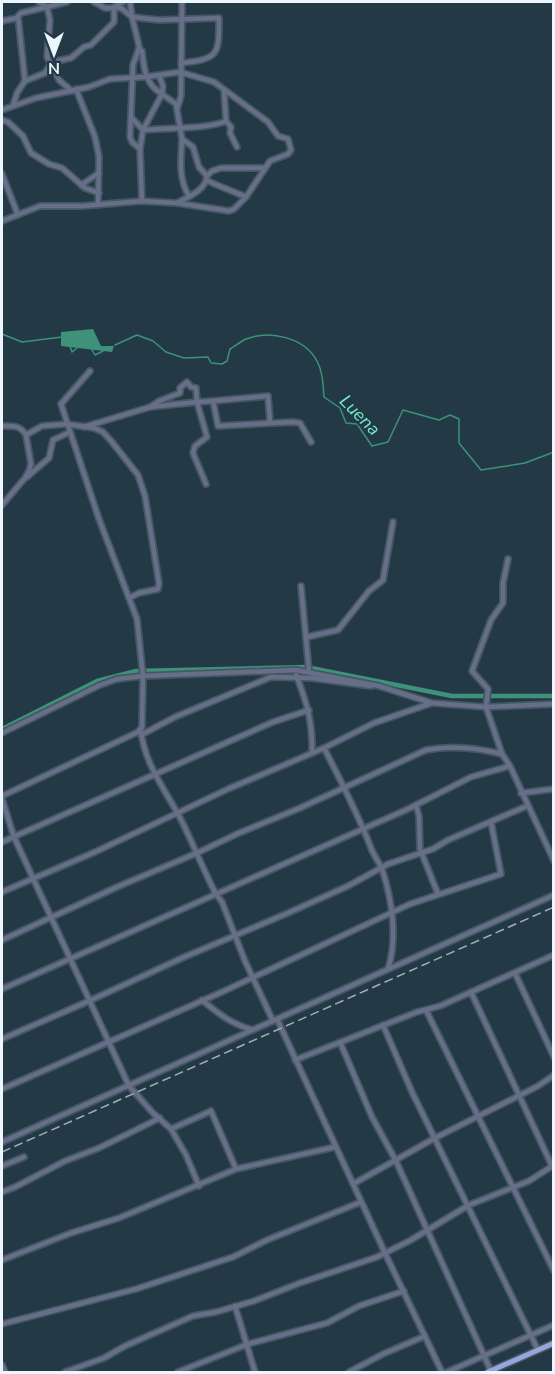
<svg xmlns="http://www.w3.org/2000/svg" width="555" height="1374" font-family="'Nunito Sans',sans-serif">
  <rect width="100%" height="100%" fill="#243946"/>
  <polygon fill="#3d9279" points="93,329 101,346 114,346 112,352 61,346 61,332"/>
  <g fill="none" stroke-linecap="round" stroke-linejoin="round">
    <g stroke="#3d9279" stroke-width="1.5">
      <polyline points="2,334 22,342 62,337"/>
      <path d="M115,345L137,335L153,341L166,352L184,358L208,357L211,363L222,364L227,361L230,349C235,346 240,342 246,339C270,330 304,337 317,361C323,372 323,385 324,397L340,408L346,423L357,424L372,446L388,442L403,410L439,420L450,415L459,419V443L481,470L525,463L554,452"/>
      <polyline points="70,346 72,352 77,348"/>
      <polyline points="91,348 95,355 103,351"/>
    </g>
    <polyline stroke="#3d9279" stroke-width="4.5" points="2,729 97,681 136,671 306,667 452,696 554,696"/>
    <g stroke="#445763" stroke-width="8">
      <g id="minor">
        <polyline points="39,2 47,7 50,20 47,57 59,80 72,91"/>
        <path d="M94,2L105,8H121L132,17L159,20L219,18C219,55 219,59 181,63"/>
        <path d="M130,2L132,17L140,50L142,51C144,69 145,84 162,94L143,130"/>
        <polyline points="2,21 17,18"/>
        <polyline points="139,48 133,65 130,137 132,142 140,149"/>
        <polyline points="159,75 163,86 162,94 176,104 182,139 193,147 199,167 207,176"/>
        <polyline points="25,81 45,73 52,62 71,58 84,47 91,45 114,22 114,7 123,2"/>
        <polyline points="76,89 95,137 99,157 98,205"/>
        <polyline points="13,106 17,93 25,81 18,16 21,13 67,2"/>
        <polyline points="177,109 181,96 182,2"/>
        <polyline points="2,110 36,98 89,87 110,79 145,77 180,72 214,82 268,122 278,136 288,139 291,150 288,154 270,161 246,197 234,209 229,211 177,203 142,201 82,206 40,206 2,221"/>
        <polyline points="131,117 143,130 140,149 142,201"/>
        <polyline points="2,120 8,122 23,136 31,153 49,164 62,168 85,188 99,193"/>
        <polyline points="226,121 231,127 230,133 237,147"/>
        <path d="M143,130C164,128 209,129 226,121L224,90"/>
        <path d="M182,139C181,158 178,179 189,196"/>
        <polyline points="2,174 18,215"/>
        <path d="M207,180C212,184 238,193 246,197"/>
        <polyline points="81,185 99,173"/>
        <path d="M177,203C188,197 206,190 207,176L212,171L221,168H265"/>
        <polyline points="270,422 268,396 213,401 218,426 293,422 300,423 311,442"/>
        <polyline points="84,427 150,407"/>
        <polyline points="26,435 42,426 66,424 94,428 103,432 112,442 138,475 145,496 159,583 158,589 139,593 129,598"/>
        <polyline points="27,477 49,458 53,440 70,432"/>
        <polyline points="206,484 193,453 195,446 207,437 197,402 196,388 191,387 187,382 180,388 180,393 159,401 150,407 197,402 213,401"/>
        <path d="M2,505L25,478L29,471L31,464L26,435C20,425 13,426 2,426"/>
        <polyline points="508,559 503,583 503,603 491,620 472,671 488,689 486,707 502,754 510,766 554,861"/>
        <polyline points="301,586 309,671"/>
        <polyline points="307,637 338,630 369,591 383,580 393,522"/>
        <path d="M296,675C307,702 313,724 312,753"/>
        <path d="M141,730C144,762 163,787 178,814C192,840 202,868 216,894L222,902L245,961L273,1021"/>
        <polyline points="2,733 100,685 117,679 143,676 296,670 379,686 432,703 486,707 554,704"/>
        <polyline points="141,735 175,717 271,677 312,678 371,686"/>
        <path d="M324,748C341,781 358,814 371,848C374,856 379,862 382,869C392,899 398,938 388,969"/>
        <polyline points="521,793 554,789"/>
        <polyline points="2,796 138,732 142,727 143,676 137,619 99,519 61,404 90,371"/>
        <polyline points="2,799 14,837 129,1086 153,1113 171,1129 186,1155 199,1186"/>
        <polyline points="416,805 419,816 420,849 438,894"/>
        <polyline points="2,842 273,722 309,710"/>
        <polyline points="2,892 95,852 228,789 324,748 374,723 432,703"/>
        <path d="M2,940L117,887L197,853L239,833L300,808L426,750C451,745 478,748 502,754"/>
        <polyline points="515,973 554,1057"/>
        <polyline points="2,989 408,809 471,777 510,766"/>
        <polyline points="471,992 552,1166"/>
        <path d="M202,1000C219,1014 231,1024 253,1030"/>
        <polyline points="426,1010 554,1271"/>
        <polyline points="277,1019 554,895"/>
        <polyline points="383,1025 412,1092 538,1350"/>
        <polyline points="2,1039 89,1001 182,958 288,913 348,886 388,864 433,849 448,840 527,806"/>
        <polyline points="340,1042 372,1117 396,1161 491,1371"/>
        <polyline points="295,1060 417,1012 440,1006 554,955"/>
        <polyline points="2,1089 222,992 410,904 501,874 491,822"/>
        <polyline points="171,1129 211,1111 236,1169"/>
        <polyline points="2,1142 277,1019 385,1253 442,1372"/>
        <polyline points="2,1166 24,1157"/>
        <polyline points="353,1184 435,1138 538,1086 554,1075"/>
        <polyline points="2,1192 15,1187 65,1161 99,1148 160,1118"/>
        <polyline points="2,1260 71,1233 119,1218 236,1169 335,1147"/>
        <polyline points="235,1306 255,1372"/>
        <polyline points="2,1324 136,1289 233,1257 267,1240 361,1202"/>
        <polyline points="2,1365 5,1372"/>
        <polyline points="65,1372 104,1358 125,1346 193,1316 216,1312 254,1301 300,1283 377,1257 411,1240 469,1205 529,1181 554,1165"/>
        <polyline points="178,1372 248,1344 327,1323 359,1306 404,1291"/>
        <polyline points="349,1372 383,1354 425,1336"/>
        <polyline points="447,1372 554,1325"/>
      </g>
    </g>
    <g stroke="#445763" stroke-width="8">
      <polyline id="major" points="488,1372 554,1343"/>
    </g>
    <use href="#minor" stroke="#676f88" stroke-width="4.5"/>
    <use href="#major" stroke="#96a6da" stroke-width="5"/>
    <polyline stroke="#a1afb9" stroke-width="1.5" stroke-dasharray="9 4.5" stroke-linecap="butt" points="2,1152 554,907"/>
  </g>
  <g text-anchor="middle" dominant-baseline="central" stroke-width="5" stroke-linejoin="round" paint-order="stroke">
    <g font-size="18" font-style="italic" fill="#73ecc7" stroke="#243946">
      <text transform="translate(360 415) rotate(45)">Luena</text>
    </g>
  </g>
  <rect width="555" height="1374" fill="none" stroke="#ecf6fd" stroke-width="6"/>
  <g transform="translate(54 54) rotate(180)" stroke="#243946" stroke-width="4.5" paint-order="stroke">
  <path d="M0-4.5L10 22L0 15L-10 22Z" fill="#ecf6fd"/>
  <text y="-9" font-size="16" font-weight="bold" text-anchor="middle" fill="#ecf6fd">N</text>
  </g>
</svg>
